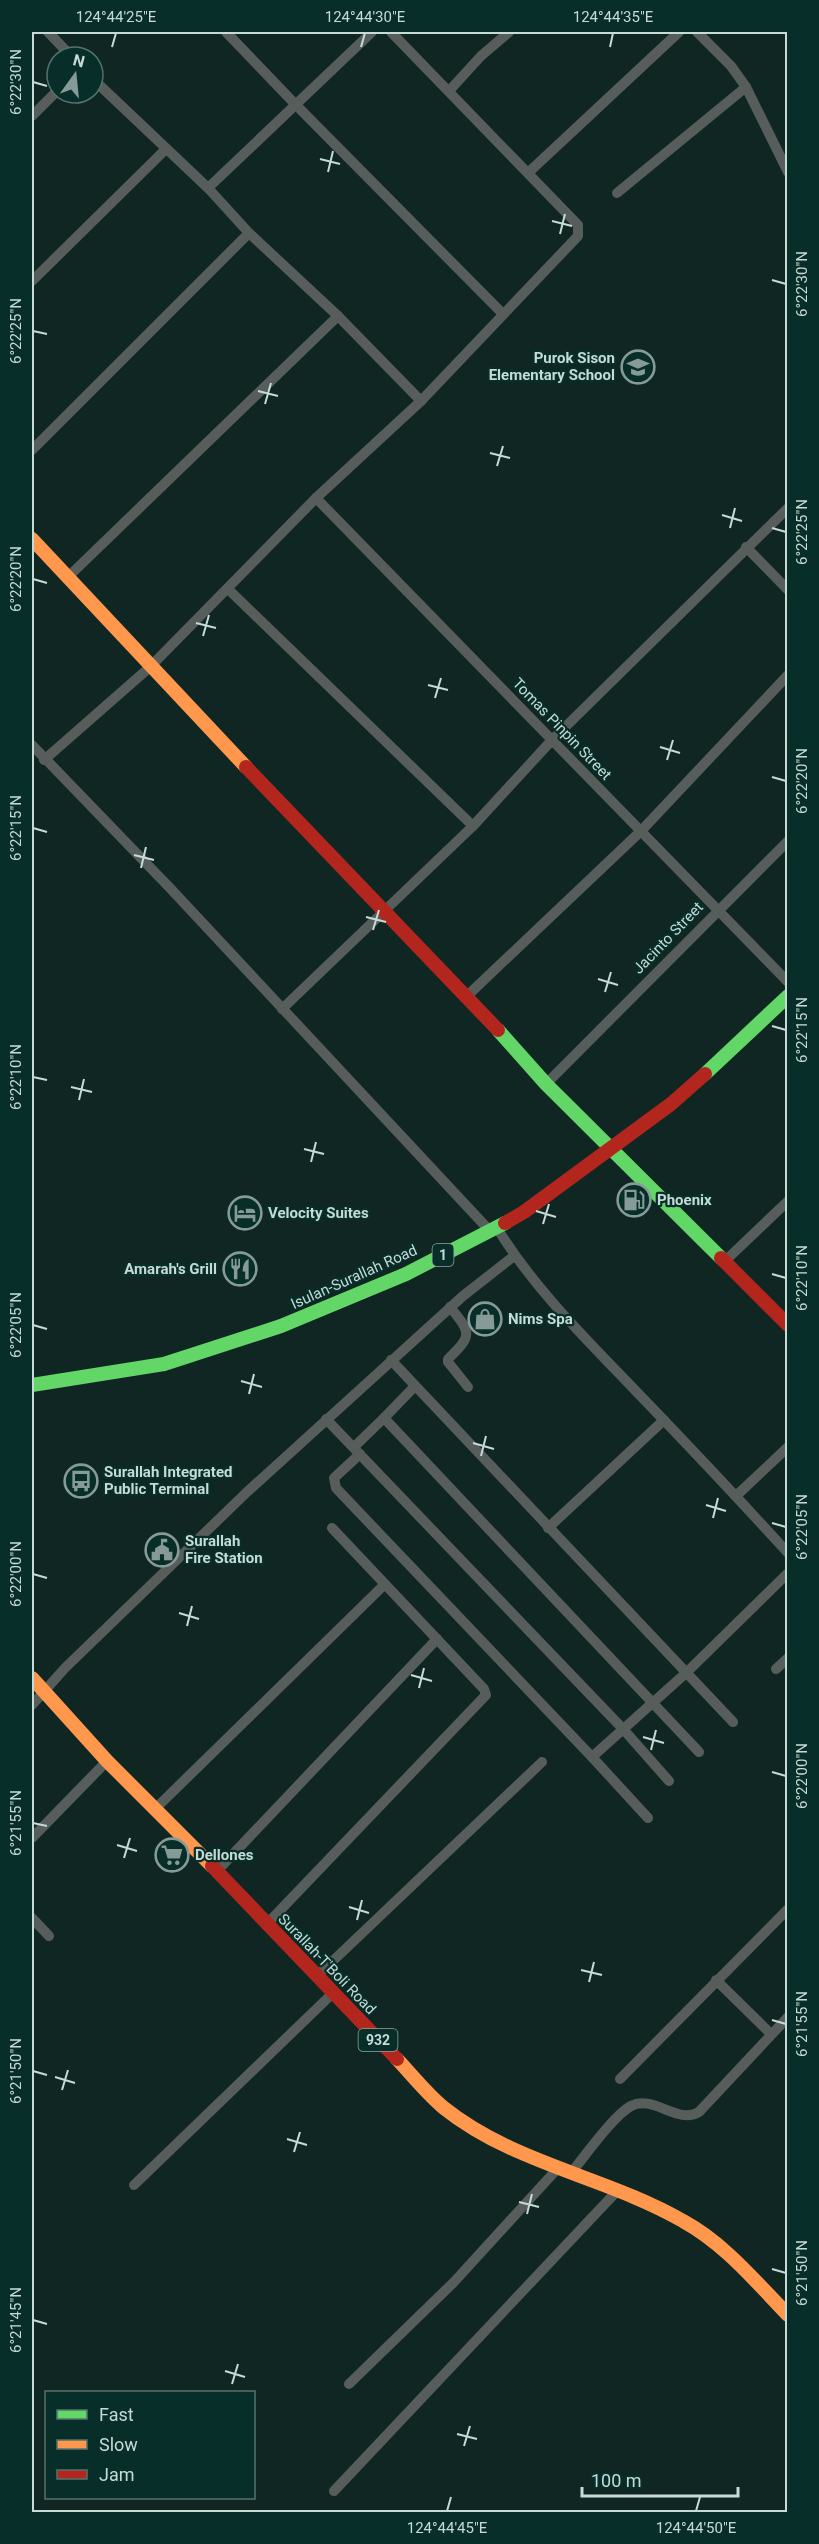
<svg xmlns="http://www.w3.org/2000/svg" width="819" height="2544" font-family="Roboto,sans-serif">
  <rect width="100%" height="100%" fill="#102623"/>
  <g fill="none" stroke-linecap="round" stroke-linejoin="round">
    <g stroke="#575d5a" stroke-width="10">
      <polyline points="48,32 72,57"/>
      <polyline points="226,32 295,104 503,314"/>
      <polyline points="697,32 731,66 746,87 788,172"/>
      <polyline points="93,79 208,188 249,233 338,316 421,401"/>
      <polyline points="449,91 481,56 509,32"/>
      <polyline points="32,116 57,91"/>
      <polyline points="529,172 679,32"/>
      <polyline points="208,188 372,32"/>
      <polyline points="617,193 746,87"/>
      <polyline points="32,281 166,149"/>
      <polyline points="32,450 249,233"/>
      <polyline points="316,498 788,982"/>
      <polyline points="746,547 788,590"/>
      <polyline points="68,577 338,316"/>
      <polyline points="228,589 473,826"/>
      <polyline points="32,745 170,888 490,1231"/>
      <polyline points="44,760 150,667 316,498 421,401 578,236 578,225 391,32"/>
      <polyline points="467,996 641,831 788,675"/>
      <polyline points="282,1009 473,826 552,740 788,508"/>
      <polyline points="546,1084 788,841"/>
      <path d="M497,1228C534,1288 584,1337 632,1387C685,1442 737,1497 788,1553"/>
      <polyline points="725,1261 788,1201"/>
      <path d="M450,1307C471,1333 473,1335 448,1359V1362L468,1387"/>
      <polyline points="391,1360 733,1722"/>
      <polyline points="384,1418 415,1386"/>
      <polyline points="326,1419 624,1730 669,1781"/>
      <polyline points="354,1447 384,1418 699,1752"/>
      <polyline points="360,1454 334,1478 336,1488 592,1757 648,1818"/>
      <polyline points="736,1496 788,1447"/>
      <polyline points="548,1528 664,1420"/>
      <polyline points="776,1669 788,1658"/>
      <polyline points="32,1705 65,1668 247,1492 463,1296 514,1256"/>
      <polyline points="592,1757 686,1673 788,1573"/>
      <polyline points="155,1809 384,1585"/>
      <polyline points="32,1838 107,1761"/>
      <polyline points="217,1871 437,1639"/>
      <polyline points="32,1918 49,1936"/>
      <polyline points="266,1925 486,1695 484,1689 332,1528"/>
      <polyline points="317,1976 542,1762"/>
      <polyline points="716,1980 771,2034"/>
      <polyline points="620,2079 788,1909"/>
      <path d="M571,2173C585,2156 614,2115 631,2106C653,2094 678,2125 699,2112L788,2017"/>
      <polyline points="134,2185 333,1993"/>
      <polyline points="349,2384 454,2282 558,2168"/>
      <polyline points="334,2491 618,2190"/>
    </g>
    <g stroke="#63d668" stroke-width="14">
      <polyline points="498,1030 546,1084 721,1258"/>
      <polyline points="705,1074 788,996"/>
      <polyline points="32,1385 164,1364 281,1326 406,1274 505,1223"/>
    </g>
    <g stroke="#ff974d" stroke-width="14">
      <polyline points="32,539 246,767"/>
      <polyline points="32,1678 107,1761 212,1866"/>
      <path d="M397,2059C412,2075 427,2094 444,2108C514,2164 607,2177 683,2221C725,2244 755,2281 788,2315"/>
    </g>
    <g stroke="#b3261e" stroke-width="14">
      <polyline points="246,767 498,1030"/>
      <polyline points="505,1223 524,1212 671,1104 705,1074"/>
      <polyline points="721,1258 788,1325"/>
      <polyline points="212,1866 397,2059"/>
    </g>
  </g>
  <path fill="none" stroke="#c6dad6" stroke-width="2" d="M112,47L116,33M361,47L365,33M610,47L613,33M33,82L47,86M320,159L340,164M328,172L333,151M552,221L572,226M560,234L565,214M772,280L786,284M33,331L47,334M258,391L278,396M265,404L271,383M490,453L510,458M497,466L503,446M722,515L742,521M730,528L735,508M772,528L786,532M33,579L47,583M196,623L216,628M203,636L209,615M428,685L448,690M435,698L441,678M660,747L680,753M667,760L673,740M772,777L786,781M33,828L47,832M134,855L154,860M141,868L146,847M366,917L386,922M373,930L379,910M598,979L618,985M605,992L611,972M772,1026L786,1030M33,1077L47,1080M71,1087L92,1092M79,1100L84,1079M304,1149L324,1154M311,1162L316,1142M536,1211L556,1217M543,1224L549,1204M772,1274L786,1278M33,1325L47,1329M241,1381L262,1387M249,1394L254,1374M473,1443L494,1449M481,1456L486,1436M706,1505L726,1511M713,1518L718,1498M772,1523L786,1527M33,1574L47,1578M179,1613L199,1619M187,1626L192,1606M411,1675L432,1681M419,1688L424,1668M643,1737L664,1743M651,1750L656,1730M772,1772L786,1776M33,1823L47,1826M117,1845L137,1851M124,1858L130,1838M349,1907L369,1913M357,1920L362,1900M581,1970L602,1975M589,1982L594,1962M772,2020L786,2024M33,2071L47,2075M55,2077L75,2083M62,2090L68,2070M287,2139L307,2145M294,2152L300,2132M519,2202L539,2207M527,2214L532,2194M772,2269L786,2273M33,2320L47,2324M225,2371L245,2377M232,2384L238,2364M457,2434L477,2439M464,2446L470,2426M447,2511L451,2497M696,2511L700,2497"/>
  <defs>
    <g id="school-ring" transform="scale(1.725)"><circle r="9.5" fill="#082e29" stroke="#869b97" stroke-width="1.5"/><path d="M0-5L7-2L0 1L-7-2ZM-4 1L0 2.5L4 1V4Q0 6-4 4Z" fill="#869b97"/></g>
    <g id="fuel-ring" transform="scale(1.725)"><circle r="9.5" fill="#082e29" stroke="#869b97" stroke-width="1.5"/><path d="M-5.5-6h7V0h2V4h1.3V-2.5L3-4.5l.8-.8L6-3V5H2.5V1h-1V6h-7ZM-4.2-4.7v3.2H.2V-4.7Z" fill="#869b97"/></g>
    <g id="hotel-ring" transform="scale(1.725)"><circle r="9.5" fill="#082e29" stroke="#869b97" stroke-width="1.5"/><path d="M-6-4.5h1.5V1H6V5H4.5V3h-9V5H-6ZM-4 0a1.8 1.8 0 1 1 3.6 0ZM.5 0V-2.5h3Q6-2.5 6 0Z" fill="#869b97"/></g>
    <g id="restaurant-ring" transform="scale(1.725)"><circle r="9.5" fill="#082e29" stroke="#869b97" stroke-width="1.5"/><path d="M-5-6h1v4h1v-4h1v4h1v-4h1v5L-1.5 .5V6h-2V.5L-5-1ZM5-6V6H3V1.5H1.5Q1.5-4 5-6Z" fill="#869b97"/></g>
    <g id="shop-ring" transform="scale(1.725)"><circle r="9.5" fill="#082e29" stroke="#869b97" stroke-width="1.5"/><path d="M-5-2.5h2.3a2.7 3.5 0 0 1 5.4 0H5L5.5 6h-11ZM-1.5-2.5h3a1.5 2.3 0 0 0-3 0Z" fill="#869b97"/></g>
    <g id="bus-ring" transform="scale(1.725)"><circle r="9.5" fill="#082e29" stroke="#869b97" stroke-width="1.5"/><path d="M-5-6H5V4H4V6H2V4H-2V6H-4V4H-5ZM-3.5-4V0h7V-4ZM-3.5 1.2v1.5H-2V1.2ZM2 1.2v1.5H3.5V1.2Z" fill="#869b97"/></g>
    <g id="civic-ring" transform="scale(1.725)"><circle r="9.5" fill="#082e29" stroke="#869b97" stroke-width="1.5"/><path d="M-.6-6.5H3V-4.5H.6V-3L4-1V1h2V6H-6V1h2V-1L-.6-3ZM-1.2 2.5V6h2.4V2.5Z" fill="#869b97"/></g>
    <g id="supermarket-ring" transform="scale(1.725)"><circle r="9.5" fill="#082e29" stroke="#869b97" stroke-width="1.5"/><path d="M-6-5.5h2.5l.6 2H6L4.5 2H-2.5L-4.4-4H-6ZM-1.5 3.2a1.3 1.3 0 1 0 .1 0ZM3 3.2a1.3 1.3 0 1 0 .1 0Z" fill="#869b97"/></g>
  </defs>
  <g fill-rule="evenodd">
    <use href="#school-ring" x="638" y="367"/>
    <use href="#fuel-ring" x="634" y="1200"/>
    <use href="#hotel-ring" x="245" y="1213"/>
    <use href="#restaurant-ring" x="240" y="1269"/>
    <use href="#shop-ring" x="485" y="1319"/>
    <use href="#bus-ring" x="81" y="1481"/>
    <use href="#civic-ring" x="162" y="1550"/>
    <use href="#supermarket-ring" x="172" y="1855"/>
  </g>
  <g text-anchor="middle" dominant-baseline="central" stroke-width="4.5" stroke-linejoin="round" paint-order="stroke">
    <g fill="#082e29" stroke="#8da6a2" stroke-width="1.5">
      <rect x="432.5" y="1244" width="21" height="22" rx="4.5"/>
      <rect x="358.5" y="2029" width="39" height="22" rx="4.5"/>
    </g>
    <g font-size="14" font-weight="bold" fill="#c6dad6">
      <text x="443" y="1255">1</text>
      <text x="378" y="2040">932</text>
    </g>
    <g font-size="15" font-weight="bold" fill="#c6dad6" stroke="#082e29" text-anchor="start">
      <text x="615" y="358" text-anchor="end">Purok Sison<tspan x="615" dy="17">Elementary School</tspan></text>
      <text x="657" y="1200">Phoenix</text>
      <text x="268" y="1213">Velocity Suites</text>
      <text x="217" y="1269" text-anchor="end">Amarah's Grill</text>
      <text x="508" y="1319">Nims Spa</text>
      <text x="104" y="1472">Surallah Integrated<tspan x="104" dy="17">Public Terminal</tspan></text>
      <text x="185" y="1541">Surallah<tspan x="185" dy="17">Fire Station</tspan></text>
      <text x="195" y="1855">Dellones</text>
    </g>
    <g font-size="15" fill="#c6dad6" stroke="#082e29">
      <text transform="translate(562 729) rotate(46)">Tomas Pinpin Street</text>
      <text transform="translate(668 938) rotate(-46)">Jacinto Street</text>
      <text transform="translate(354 1277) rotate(-24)">Isulan-Surallah Road</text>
      <text transform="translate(327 1964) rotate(46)">Surallah-T'Boli Road</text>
    </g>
  </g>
  <rect width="819" height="2544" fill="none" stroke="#082e29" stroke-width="66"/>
  <rect x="45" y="2391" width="210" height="108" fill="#082e29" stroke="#54736e" stroke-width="1.5"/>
  <rect x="57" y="2410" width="30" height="9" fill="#63d668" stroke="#54736e" stroke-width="1.5"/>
  <text x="99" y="2421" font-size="18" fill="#c6dad6">Fast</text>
  <rect x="57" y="2440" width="30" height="9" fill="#ff974d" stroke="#54736e" stroke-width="1.5"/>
  <text x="99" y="2451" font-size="18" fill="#c6dad6">Slow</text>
  <rect x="57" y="2470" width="30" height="9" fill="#b3261e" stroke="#54736e" stroke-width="1.5"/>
  <text x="99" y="2481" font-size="18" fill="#c6dad6">Jam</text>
  <g transform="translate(75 75) rotate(15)"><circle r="28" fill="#082e29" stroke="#54736e" stroke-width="1.5"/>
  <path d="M0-4.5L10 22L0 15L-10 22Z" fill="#869b97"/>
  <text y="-9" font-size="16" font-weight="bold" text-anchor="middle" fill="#c6dad6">N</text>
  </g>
  <path d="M582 2487v9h156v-9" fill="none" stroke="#c6dad6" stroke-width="3"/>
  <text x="591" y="2487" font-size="18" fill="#c6dad6" stroke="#082e29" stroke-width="4.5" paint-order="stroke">100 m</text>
  <rect x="33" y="33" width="753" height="2478" fill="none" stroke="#c6dad6" stroke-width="2"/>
  <g font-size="15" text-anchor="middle" fill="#c6dad6">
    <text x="116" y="22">124°44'25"E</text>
    <text x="365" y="22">124°44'30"E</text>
    <text x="613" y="22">124°44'35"E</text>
    <text transform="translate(16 82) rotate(-90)" y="5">6°22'30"N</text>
    <text transform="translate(802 284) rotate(-90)" y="5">6°22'30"N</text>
    <text transform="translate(16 331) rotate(-90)" y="5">6°22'25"N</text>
    <text transform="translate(802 532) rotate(-90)" y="5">6°22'25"N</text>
    <text transform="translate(16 579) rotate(-90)" y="5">6°22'20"N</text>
    <text transform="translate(802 781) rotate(-90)" y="5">6°22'20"N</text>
    <text transform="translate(16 828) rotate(-90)" y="5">6°22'15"N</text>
    <text transform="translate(802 1030) rotate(-90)" y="5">6°22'15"N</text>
    <text transform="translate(16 1077) rotate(-90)" y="5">6°22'10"N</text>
    <text transform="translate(802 1278) rotate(-90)" y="5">6°22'10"N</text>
    <text transform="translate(16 1325) rotate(-90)" y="5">6°22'05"N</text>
    <text transform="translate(802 1527) rotate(-90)" y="5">6°22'05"N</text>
    <text transform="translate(16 1574) rotate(-90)" y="5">6°22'00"N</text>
    <text transform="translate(802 1776) rotate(-90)" y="5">6°22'00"N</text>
    <text transform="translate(16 1823) rotate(-90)" y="5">6°21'55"N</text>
    <text transform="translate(802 2024) rotate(-90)" y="5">6°21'55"N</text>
    <text transform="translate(16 2071) rotate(-90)" y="5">6°21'50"N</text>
    <text transform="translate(802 2273) rotate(-90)" y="5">6°21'50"N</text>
    <text transform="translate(16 2320) rotate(-90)" y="5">6°21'45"N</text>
    <text x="447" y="2533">124°44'45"E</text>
    <text x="696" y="2533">124°44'50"E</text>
  </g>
</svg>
